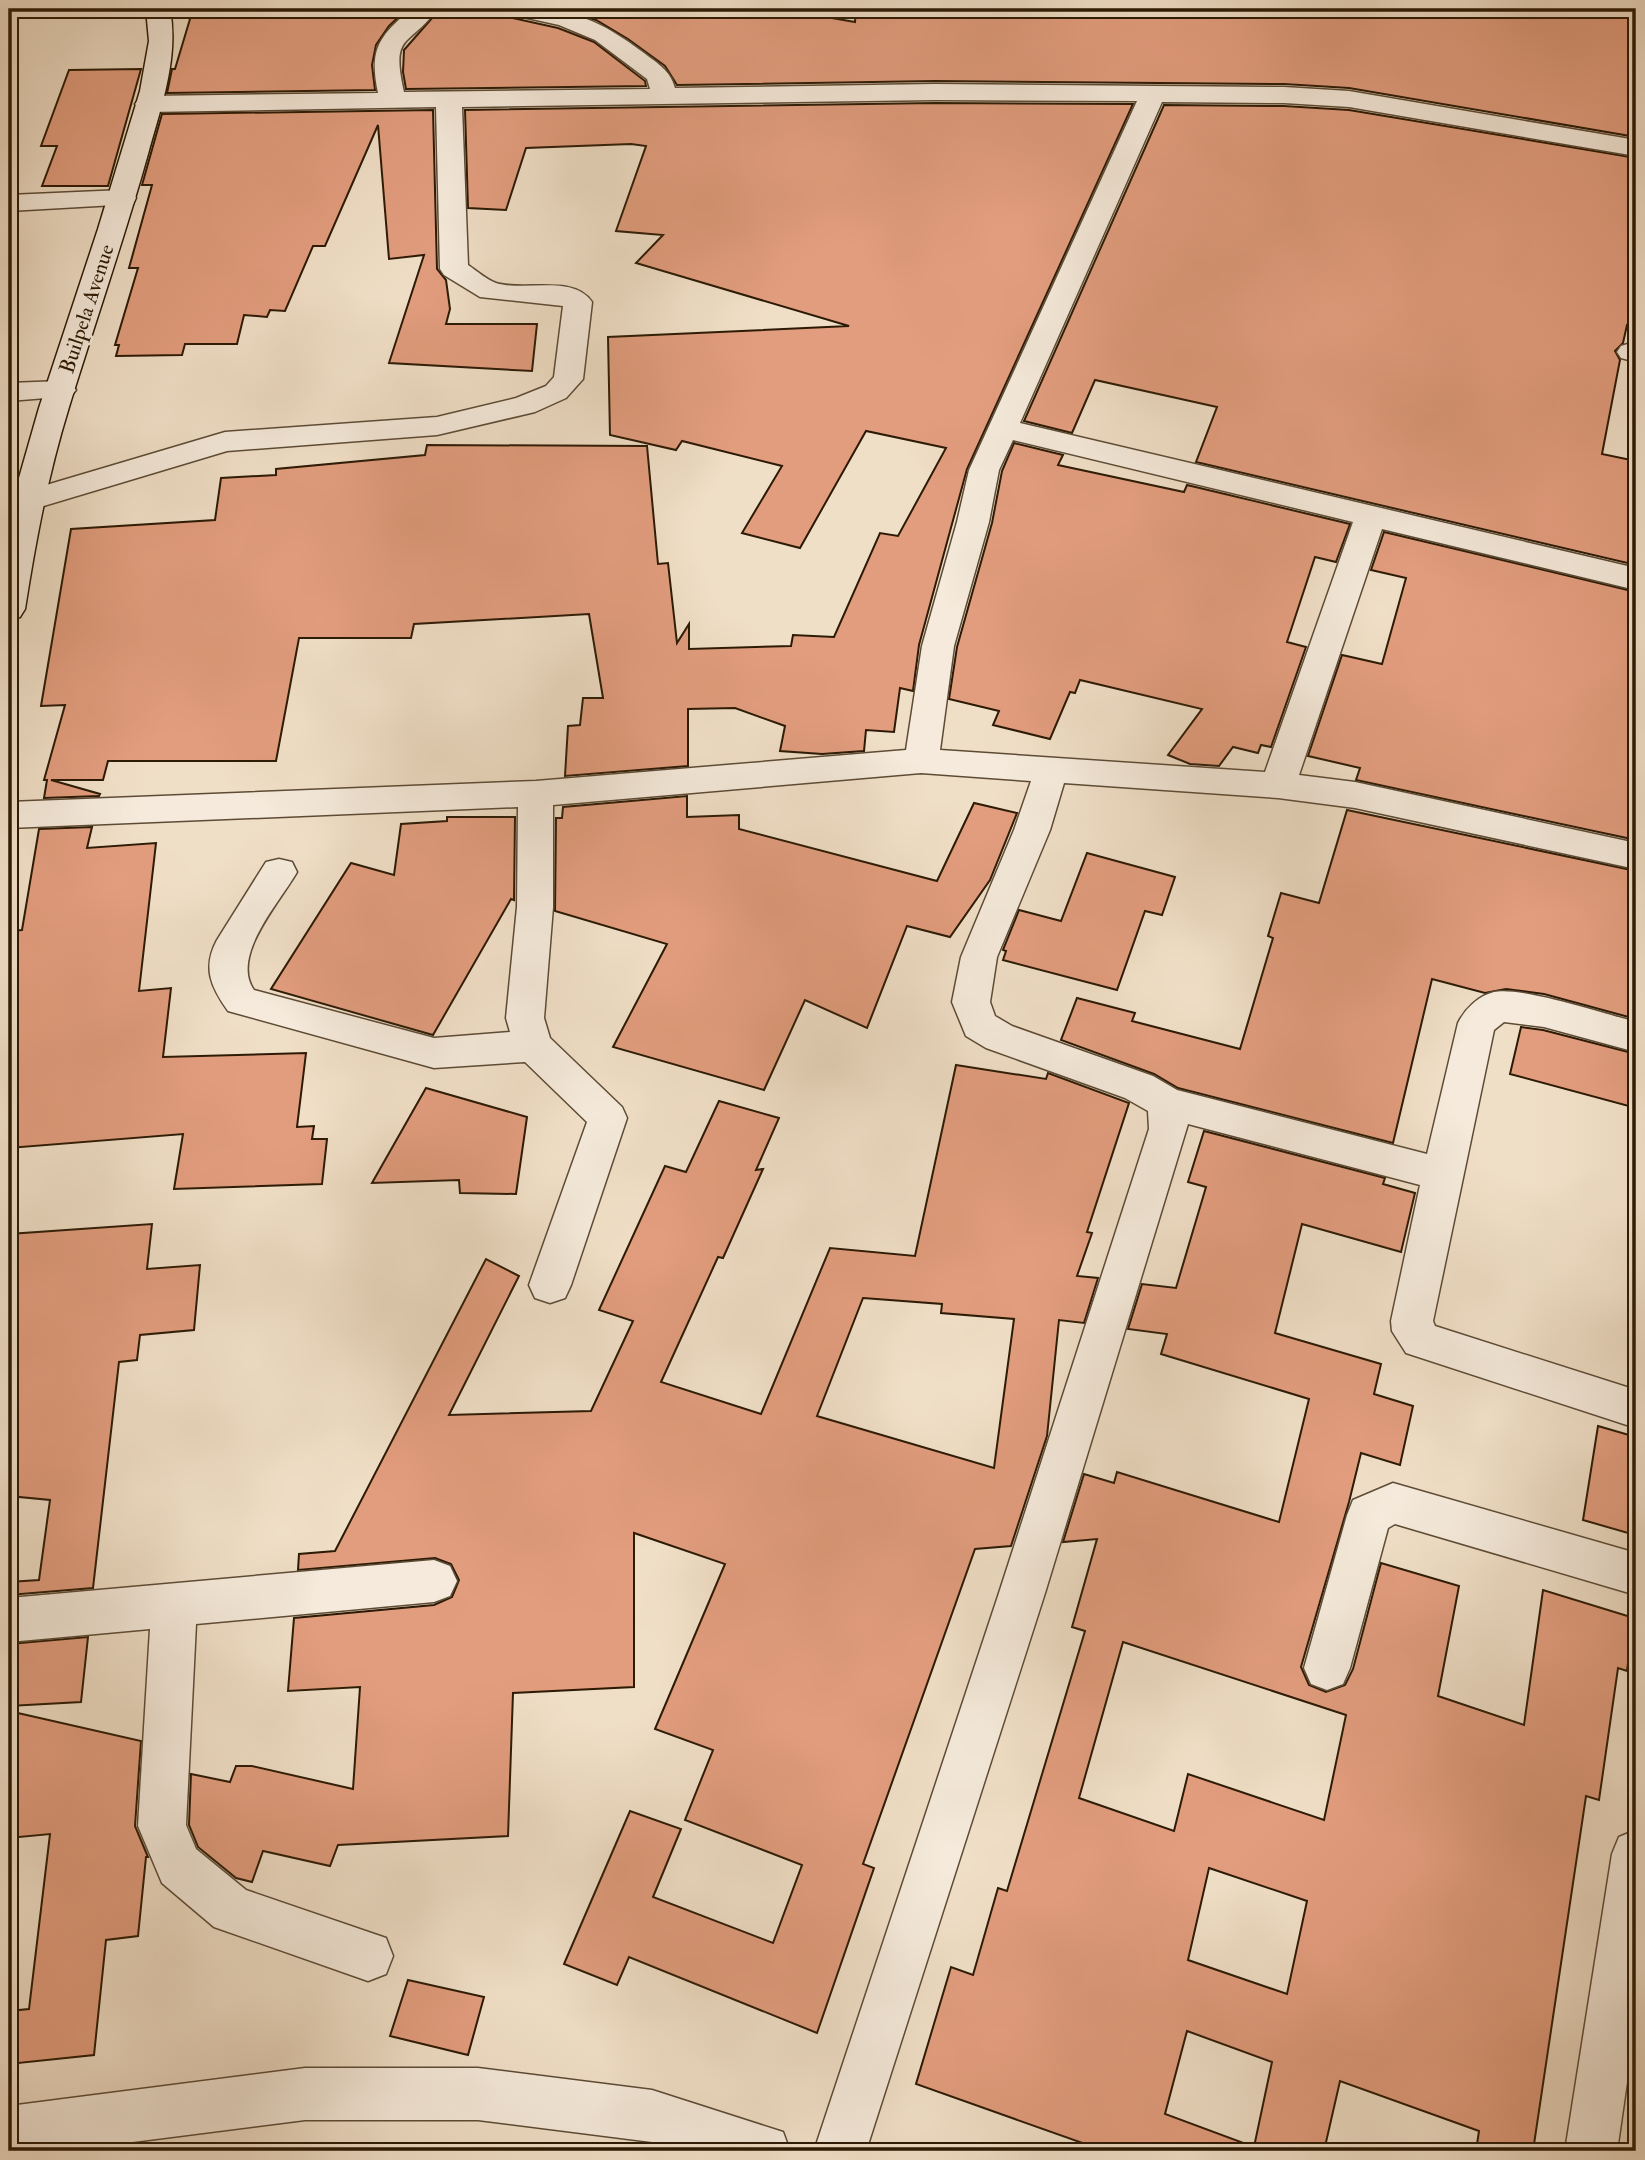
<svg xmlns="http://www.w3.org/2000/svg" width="1645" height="2160" font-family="'IM FELL Double Pica',serif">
  <rect width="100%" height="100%" fill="#f0dfc7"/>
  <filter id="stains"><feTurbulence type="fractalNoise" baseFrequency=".00286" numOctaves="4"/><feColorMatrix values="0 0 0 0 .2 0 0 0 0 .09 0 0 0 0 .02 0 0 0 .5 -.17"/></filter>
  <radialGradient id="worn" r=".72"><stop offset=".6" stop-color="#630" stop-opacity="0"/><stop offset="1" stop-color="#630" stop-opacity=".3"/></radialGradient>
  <g fill="#e29d7e" stroke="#2c1a05" stroke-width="2" fill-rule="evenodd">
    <polygon points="193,9 407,9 389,26 376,45 372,65 375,90 167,93 172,69 175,69"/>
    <polygon points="440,9 503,9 508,17 558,28 594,42 645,81 646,86 406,89 403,72 404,50"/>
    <polygon points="559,9 781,9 855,22 856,9 1636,9 1636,137 1349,88 1284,84 935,81 677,85 665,66 628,39 596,20"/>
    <polygon points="141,69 108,186 42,186 57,146 41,146 69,70"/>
    <polygon points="935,103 1133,104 967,469 919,645 913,691 900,688 894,732 866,730 864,751 822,754 780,751 785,726 735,708 688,709 688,766 565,776 568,726 580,725 583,698 603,698 589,614 414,624 411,638 299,638 276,761 108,761 103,780 51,780 100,794 99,796 44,798 47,780 44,780 65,705 41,706 71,529 215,520 221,478 276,475 276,469 425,455 427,445 647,446 658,564 668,563 677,643 689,624 689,649 791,646 793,635 834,637 880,533 898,536 946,448 866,431 800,548 742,533 782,466 682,441 676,450 610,435 608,337 849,326 636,263 663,235 616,231 646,146 631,144 526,148 506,210 468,208 465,110"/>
    <polygon points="1164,105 1284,106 1349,110 1636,158 1636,327 1627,325 1623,343 1615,351 1620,360 1602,454 1636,461 1636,565 1196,462 1217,407 1095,380 1072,433 1024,421"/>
    <polygon points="433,110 437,269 446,280 450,309 446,324 537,324 532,371 389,363 424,255 389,259 378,125 325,246 313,246 285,311 270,310 267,317 244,315 237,344 185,344 182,355 116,356 119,345 115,345 138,268 129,268 152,185 142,185 162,114"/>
    <polygon points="1014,443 1063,455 1058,465 1184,492 1187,485 1350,524 1336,562 1315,557 1287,642 1306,647 1271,747 1261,745 1258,753 1233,747 1219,766 1190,764 1168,755 1202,709 1080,680 1075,693 1070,692 1050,739 993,725 999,711 949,699 957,647 992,523 1002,471"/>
    <polygon points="1384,532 1636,592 1636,840 1356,780 1360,768 1308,756 1342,655 1382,664 1406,578 1371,570"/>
    <polygon points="687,796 687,817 739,815 739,829 937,881 974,803 1017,813 990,880 950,937 907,926 867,1028 805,1000 764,1090 613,1047 667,944 555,911 556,818 562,818 563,807"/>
    <polygon points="1347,810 1636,871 1636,1019 1544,994 1506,989 1485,993 1432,979 1393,1143 1178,1088 1154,1074 1061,1040 1077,998 1135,1013 1132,1021 1240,1049 1273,938 1268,936 1281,893 1319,903"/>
    <polygon points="447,817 515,817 514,900 511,899 433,1035 271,989 351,863 394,875 401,824 447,821"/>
    <polygon points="92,827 87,848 156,843 139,991 171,988 163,1057 306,1053 297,1127 314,1126 312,1139 327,1139 322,1184 174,1189 183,1134 9,1148 9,931 22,930 39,829"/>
    <polygon points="1087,853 1175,877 1162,915 1145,911 1117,990 1003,960 1006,951 1003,950 1019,910 1061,921"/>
    <polygon points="1521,1027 1543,1030 1636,1054 1636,1108 1510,1074"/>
    <path d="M956,1065L1046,1079L1048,1073L1129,1103L1087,1232L1092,1233L1077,1276L1098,1278L1084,1323L1059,1320L1047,1436L1011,1546L975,1549L863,1864L874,1868L817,2033L629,1957L617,1985L564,1964L630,1811L681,1829L653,1897L773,1943L802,1865L685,1820L713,1750L655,1729L725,1564L634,1533V1687L513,1693L508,1836L338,1845L330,1866L263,1851L252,1882L236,1878L198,1847L189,1825L191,1774L230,1782L236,1766H252L353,1789L360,1687L288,1691L294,1618L434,1605L452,1597L459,1580L451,1564L435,1558L298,1570L299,1554L335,1551L486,1259L519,1276L449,1415L591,1411L633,1321L599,1310L665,1166L686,1172L719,1101L779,1118L756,1170L763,1169L723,1258L718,1257L661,1382L761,1414L830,1248L915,1256ZM863,1298L942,1304L941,1313L1014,1319L994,1468L817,1416Z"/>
    <polygon points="426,1088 527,1117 516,1194 460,1193 459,1180 372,1183"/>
    <path d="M1204,1131L1385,1178L1383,1184L1415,1193L1401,1252L1302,1224L1275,1333L1381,1364L1374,1394L1413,1406L1400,1465L1361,1453L1349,1502L1301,1667L1309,1685L1326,1692L1345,1685L1353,1669L1381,1563L1459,1586L1438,1696L1524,1725L1543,1590L1634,1618L1627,1671L1618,1668L1599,1800L1586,1796L1533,2151H1476L1479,2131L1340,2081L1324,2151H1105L916,2084L951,1967L973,1975L998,1888L1007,1891L1085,1631L1072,1627L1097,1539L1063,1542L1084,1474L1114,1483L1117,1472L1279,1522L1309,1399L1161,1354L1167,1334L1128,1329L1142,1284L1176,1288L1206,1187L1188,1182ZM1123,1642L1346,1715L1324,1820L1188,1774L1174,1831L1079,1798ZM1209,1868L1307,1901L1287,1994L1188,1960ZM1187,2031L1272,2062L1254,2147L1165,2114Z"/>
    <polygon points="152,1224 147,1269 200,1265 194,1330 140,1335 137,1360 119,1362 93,1588 9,1595 9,1582 39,1580 50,1500 9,1496 9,1234"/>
    <polygon points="1598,1426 1636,1437 1636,1478 1628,1533 1583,1520"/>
    <polygon points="88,1637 81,1702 9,1706 9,1644"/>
    <polygon points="9,1711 141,1741 135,1826 148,1857 146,1857 138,1936 106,1940 94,2055 9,2064 9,2011 29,2009 50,1834 9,1838"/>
    <polygon points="408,1980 484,1997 468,2055 390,2036"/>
  </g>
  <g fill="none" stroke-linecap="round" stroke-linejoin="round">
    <g stroke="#5d4b36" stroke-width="3">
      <g id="street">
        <path d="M411,9H437C410,48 390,31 404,92L650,89L647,79L595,40L559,25L509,14L506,9C566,6 596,17 644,53C658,64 670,70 675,88L935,84L1284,87L1349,91L1636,140V156L1349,107L1284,103L1162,102L1020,423L1636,568V590L1382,529L1299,775L1355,782L1636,843V869L1355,808L1278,798L1064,783L1050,830L997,957L990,1002L995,1016L1012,1026L1153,1076L1177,1090L1427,1154L1458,1023C1465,1009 1478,996 1494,992C1521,986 1606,1014 1636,1022V1052L1544,1027L1504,1022L1494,1030L1433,1321L1435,1326L1636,1390V1428L1406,1353L1392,1331L1391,1321L1420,1185L1188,1124L1045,1593L866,2151H814L999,1593L1149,1129L1148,1111L1125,1098L986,1048L966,1036L952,1002L961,957L1014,830L1031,781L921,773L553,805V907L544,1018L550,1038L622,1107L627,1118L571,1285L565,1298L550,1303L535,1298L529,1285L587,1122L525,1062L434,1068L228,1011C211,987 202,968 217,940L266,862L279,859L292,862L297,872C280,902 230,956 254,990L434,1038L510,1032L506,1018L517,907L518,807L9,828V802L536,781L906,750L922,646L957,522L969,470L1137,101L935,100L462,107L468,265C477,271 487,280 496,283C524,292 573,274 592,302L583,379L566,398L535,412L437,435L227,451L27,511L16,508L12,501L16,494L225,432L437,417L516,398L546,386L554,377L563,306L480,297L444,275L440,269L436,107L148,112L139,109L135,104L139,99L148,96L378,93C369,50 378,37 411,9ZM1013,440L1353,522L1265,772L940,750L954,646L989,522L999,470Z"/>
        <polygon points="123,190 133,192 136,198 133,204 9,211 9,195"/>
        <polygon points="1631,343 1636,344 1636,362 1621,358 1617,352 1621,346"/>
        <polygon points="61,381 71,384 76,390 71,396 9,401 9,383"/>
        <polygon points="1393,1483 1636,1553 1636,1595 1395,1524 1388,1528 1350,1668 1343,1684 1327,1690 1311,1684 1304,1668 1347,1515 1353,1500"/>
        <polygon points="434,1560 450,1566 457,1581 450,1596 434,1602 196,1624 186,1825 196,1849 246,1890 386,1938 393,1956 386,1974 368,1981 214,1927 162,1883 138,1826 150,1629 9,1642 9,1598"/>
        <polygon points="1636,1830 1636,2020 1617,2151 1565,2151 1612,1854 1619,1837"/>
        <polygon points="305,2068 478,2068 652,2090 783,2132 790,2151 681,2151 652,2142 478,2120 305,2120 62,2151 9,2151 9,2106"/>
      </g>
    </g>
    <g stroke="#2c1a05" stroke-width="3">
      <path id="secondary" d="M146,9H170C179,58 161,107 148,154C124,239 95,323 69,407C48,475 36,539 25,609L20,617L9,620V513L39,408L98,229L140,91L149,41Z"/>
    </g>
    <use href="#street" fill="#f5eadb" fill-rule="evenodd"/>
    <use href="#secondary" fill="#f5eadb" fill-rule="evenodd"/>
  </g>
  <g text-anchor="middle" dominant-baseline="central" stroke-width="5" stroke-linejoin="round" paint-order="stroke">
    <g font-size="21" fill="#2c1a05" stroke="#f5eadb">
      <text transform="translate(87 309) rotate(-72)">Builpela Avenue</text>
    </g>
  </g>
  <rect width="1645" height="2160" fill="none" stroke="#f0dfc7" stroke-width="35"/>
  <rect x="10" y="10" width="1624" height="2139" fill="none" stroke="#2c1a05" stroke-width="3.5"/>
  <rect x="18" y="18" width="1610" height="2125" fill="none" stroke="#2c1a05" stroke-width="2"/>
  <rect width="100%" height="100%" filter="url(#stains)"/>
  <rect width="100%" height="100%" fill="url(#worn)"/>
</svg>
